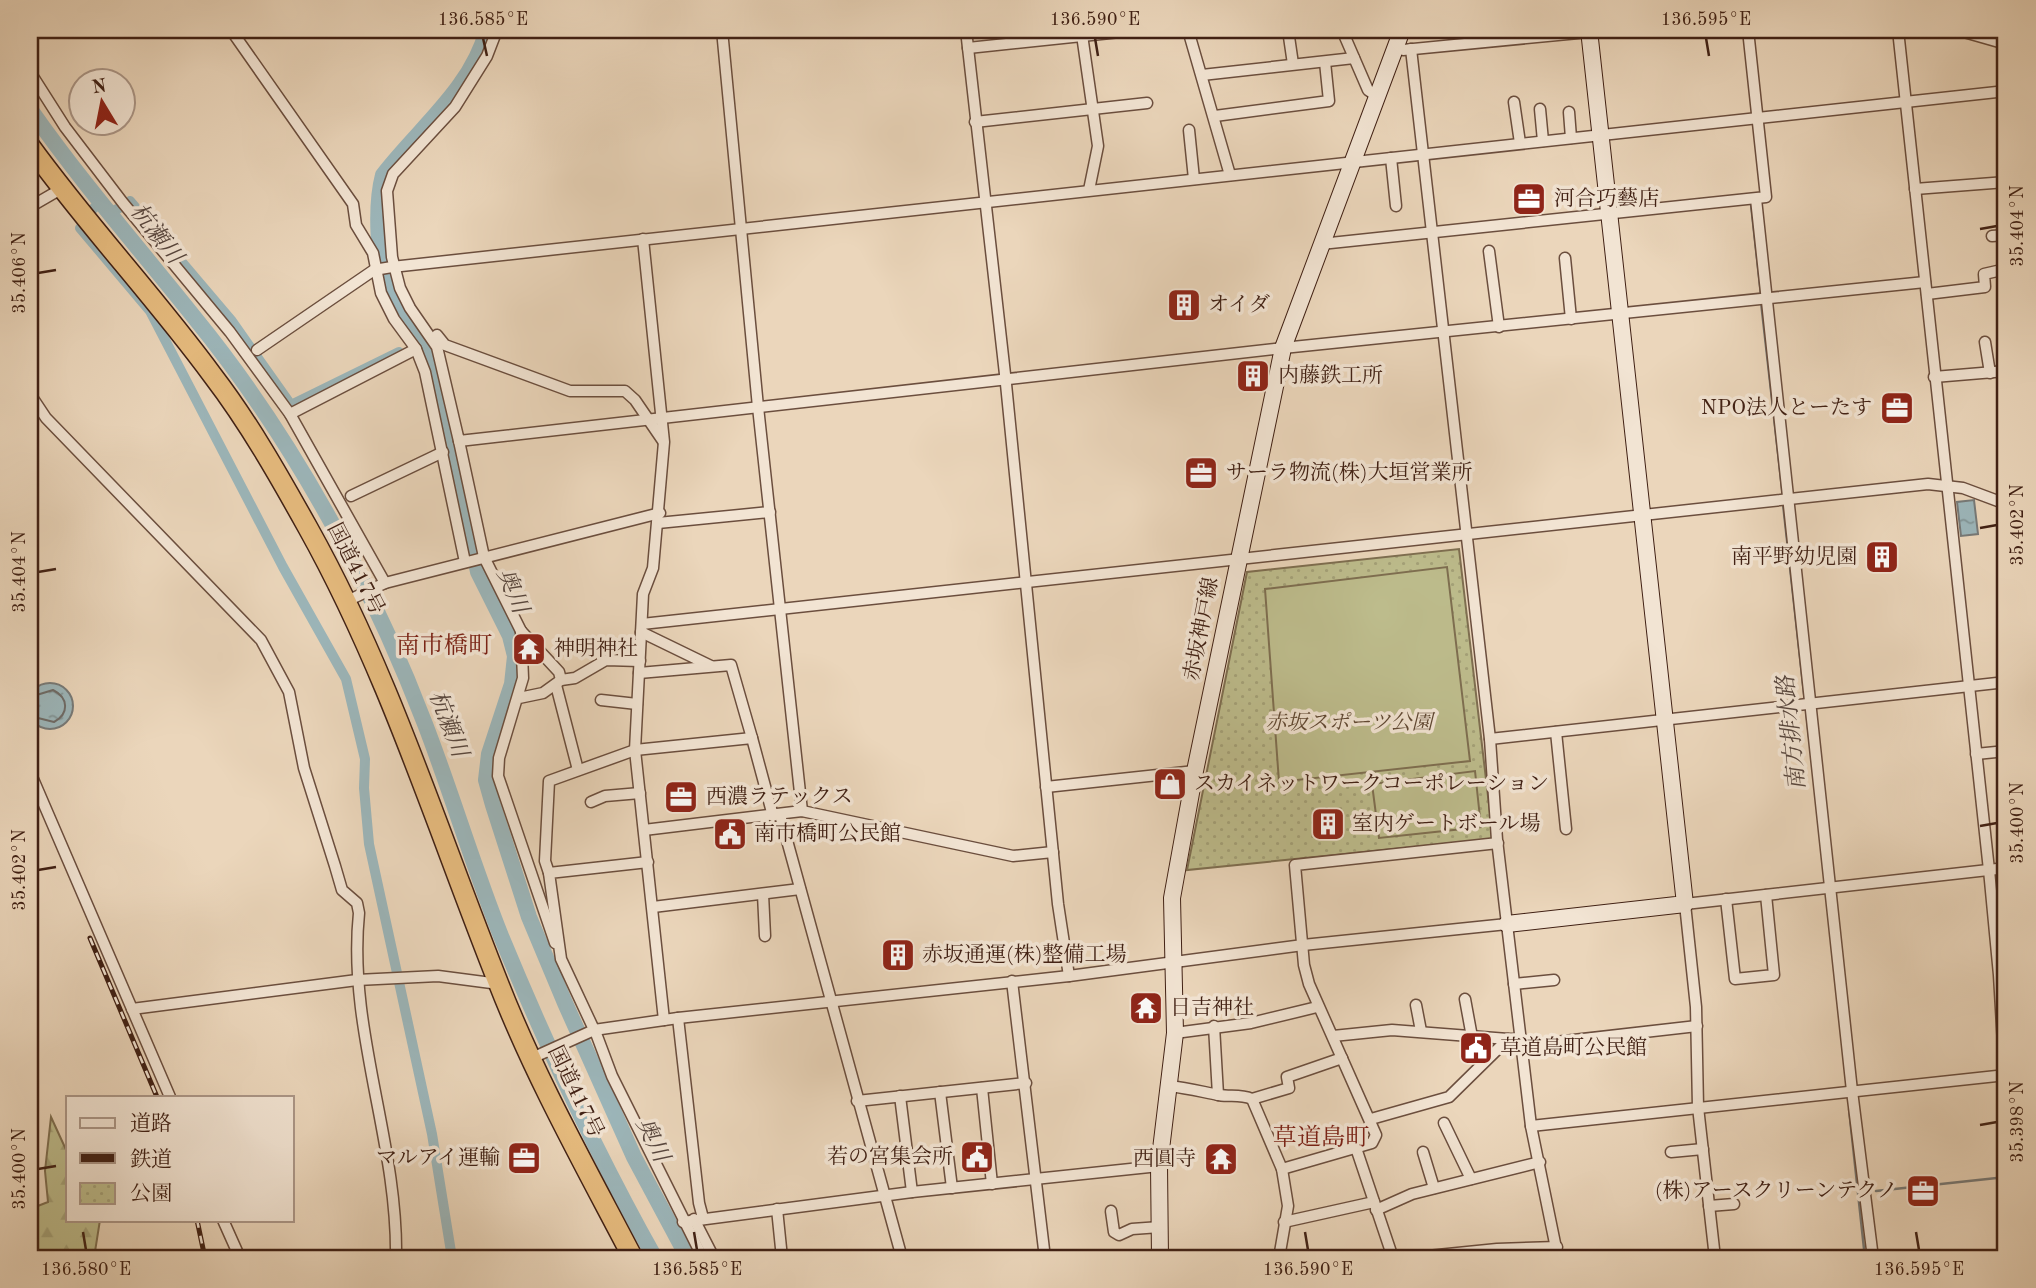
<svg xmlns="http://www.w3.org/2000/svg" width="2036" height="1288" font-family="'Old Standard TT','Noto Serif JP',serif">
  <defs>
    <pattern id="forest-firs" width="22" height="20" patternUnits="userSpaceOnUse" patternTransform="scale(1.75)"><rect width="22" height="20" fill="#bdbc8c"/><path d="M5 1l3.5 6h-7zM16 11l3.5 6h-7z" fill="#a4a178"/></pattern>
    <pattern id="park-dots" width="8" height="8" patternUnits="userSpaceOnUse" patternTransform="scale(1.75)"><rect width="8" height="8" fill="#bdbc8c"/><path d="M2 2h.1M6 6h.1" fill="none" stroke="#a4a178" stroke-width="1.8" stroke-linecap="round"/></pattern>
    <pattern id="water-ripples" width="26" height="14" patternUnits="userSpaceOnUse" patternTransform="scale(1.75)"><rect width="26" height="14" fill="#9cb6ba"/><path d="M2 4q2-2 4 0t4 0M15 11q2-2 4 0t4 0" fill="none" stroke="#819496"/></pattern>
  </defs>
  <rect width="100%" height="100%" fill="#ebd6bb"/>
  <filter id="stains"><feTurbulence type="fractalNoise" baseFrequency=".00286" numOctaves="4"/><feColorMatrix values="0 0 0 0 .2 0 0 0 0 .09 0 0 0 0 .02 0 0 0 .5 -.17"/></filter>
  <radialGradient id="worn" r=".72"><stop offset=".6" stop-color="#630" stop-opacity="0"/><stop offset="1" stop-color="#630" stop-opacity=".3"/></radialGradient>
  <polygon fill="url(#forest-firs)" stroke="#7e6e50" stroke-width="2" points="51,1117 68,1154 68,1220 100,1220 94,1258 30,1258 30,1209 48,1202 45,1171"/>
  <polygon fill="url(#park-dots)" stroke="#7e6e50" stroke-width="2" points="1459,549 1493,839 1187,870 1247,572"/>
  <g fill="#bdbc8c" stroke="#7e6e50" stroke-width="2">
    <polygon points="1447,567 1470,761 1279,782 1265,589"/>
    <polygon points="1475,771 1481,827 1379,838 1372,784"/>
  </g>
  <g fill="url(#water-ripples)" stroke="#777a78" stroke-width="2">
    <polygon points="1974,500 1978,534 1961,536 1957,502"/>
    <circle cx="50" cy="706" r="23"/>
  </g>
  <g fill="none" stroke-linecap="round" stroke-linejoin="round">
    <path stroke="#6e6b67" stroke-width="2" d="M30,697L53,690C69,698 69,714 54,722L30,716"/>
    <g stroke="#777a78" stroke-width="2.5">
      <polyline points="1751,204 1761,295"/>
      <polyline points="1761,302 1783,497"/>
      <polyline points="1783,504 1805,702"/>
      <polyline points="1806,709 1809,737"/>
      <polyline points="1849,1109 1865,1258"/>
      <polyline points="1876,1191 2006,1177"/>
    </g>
    <g stroke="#9cb6ba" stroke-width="10">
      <polyline points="130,201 231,320 291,405 399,352"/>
      <polyline points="90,212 99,203"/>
      <polyline points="108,214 121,207"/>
      <polyline points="80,228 150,311 283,567 346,679 365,759 364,788 369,844 432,1134 452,1258"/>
    </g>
    <g stroke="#9cb6ba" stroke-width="16">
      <path d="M487,30C471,89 419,128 383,175C375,205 377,265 390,294C404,324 426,348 438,379L478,572L510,636L515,656L512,684L489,754L486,780L493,805L529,917L565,1003L634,1157L688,1258"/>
      <polyline points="1984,30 2006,36"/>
      <path d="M30,109C81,182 139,248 194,317C252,388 303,468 346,549C376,606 402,664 425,724C452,794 473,866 501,936C546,1045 597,1155 655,1258"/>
    </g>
    <g stroke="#6b4e3e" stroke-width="13">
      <g id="street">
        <polyline points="231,30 353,204 356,225 373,253 381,293 394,319 416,349 425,372 465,562"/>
        <polyline points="497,30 487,56 455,107 393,174 387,191 392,257 400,288 410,308 437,347 459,441 1283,348 1925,282"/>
        <polyline points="722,30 758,407 802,811"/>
        <polyline points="966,30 1005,374 1058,904 1069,976"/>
        <polyline points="1188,30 1230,175"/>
        <polyline points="1288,30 1293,64"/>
        <polyline points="1342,30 1368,90 1377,96"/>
        <polyline points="1898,30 1989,870 1999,975 2006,1095"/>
        <polyline points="1957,30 2006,44"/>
        <polyline points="1082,35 1098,146 1089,190"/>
        <polyline points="968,48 1139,30"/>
        <polyline points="1411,49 1490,739 1497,840 1531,1126 1558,1258"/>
        <polyline points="1403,50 1589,32"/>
        <polyline points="30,72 65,127 123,203 230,332 290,414 385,583"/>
        <polyline points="1202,75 1354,58"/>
        <polyline points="1514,102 1520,143"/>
        <polyline points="1540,109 1543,141"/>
        <polyline points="1569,112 1571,138"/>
        <polyline points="1215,116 1329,101 1325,62"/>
        <polyline points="975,122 1147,103"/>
        <polyline points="1189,130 1194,179"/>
        <polyline points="1391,158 1396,206"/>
        <polyline points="1915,189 2006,182"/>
        <polyline points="1756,199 1852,1091 1873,1258"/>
        <polyline points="30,207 61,189"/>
        <polyline points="1992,236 2006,235"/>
        <polyline points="643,239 664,442 653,568 643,594 635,750 664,1020"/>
        <polyline points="1321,244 1766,197 1748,30"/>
        <polyline points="1489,251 1499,327"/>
        <polyline points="1565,258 1571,319"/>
        <polyline points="1927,294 1985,287 1984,274 2006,269"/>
        <polyline points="437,335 445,345 570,391 625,391 635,400 663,441"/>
        <polyline points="1985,342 1990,373"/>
        <polyline points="257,350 374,270 392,267 2006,91"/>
        <polyline points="1934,377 2006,371"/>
        <path d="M30,394L46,418L261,640L289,692L304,768L335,866L342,890L357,903L359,913C347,1029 398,1141 396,1258"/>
        <polyline points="290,414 416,349"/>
        <polyline points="459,441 484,557 521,631"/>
        <polyline points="351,496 443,452"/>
        <polyline points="658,523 770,512"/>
        <polyline points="347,601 385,583 660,513"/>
        <polyline points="642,624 1928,484 1963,488 2006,504"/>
        <polyline points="641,632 711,666"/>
        <polyline points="639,673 731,665 752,738"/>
        <polyline points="561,680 575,678 606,660 640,661"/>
        <polyline points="556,685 578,770"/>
        <polyline points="519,698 543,693 561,680 559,672 521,631 523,678 499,758 498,776 555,943"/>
        <polyline points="601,700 637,704"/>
        <polyline points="1556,732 1566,829"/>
        <polyline points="1490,739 2006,682"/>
        <polyline points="1976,754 2006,751"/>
        <polyline points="30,772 170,1097"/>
        <polyline points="1046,787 1195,771"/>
        <polyline points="591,802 605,796 640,793"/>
        <polyline points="780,815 902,1258"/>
        <polyline points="644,830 802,811 1013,856 1053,852"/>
        <polyline points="648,862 549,873 561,959 597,1036 612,1076 703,1258"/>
        <polyline points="549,873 545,861 549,781 635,750 752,738 773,816"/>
        <polyline points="763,894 765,936"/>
        <polyline points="1726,899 1735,979 1774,975 1766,895"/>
        <polyline points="653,907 800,889"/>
        <polyline points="1012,981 1045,1258"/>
        <polyline points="1514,984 1554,980"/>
        <polyline points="1465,999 1472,1037"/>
        <polyline points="1416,1005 1421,1031"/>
        <polyline points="132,1009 357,980 438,976 499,984"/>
        <polyline points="678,1018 699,1203 703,1218"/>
        <polyline points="1214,1026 1218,1095"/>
        <polyline points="1175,1033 1251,1023 1317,1007"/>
        <polyline points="1333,1036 1392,1030 1508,1039"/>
        <polyline points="1521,1046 1697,1026"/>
        <polyline points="532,1058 594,1030 678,1018 1069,976 1303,945 1507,924"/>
        <path d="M1170,1086C1187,1088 1203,1092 1219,1095C1231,1097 1240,1094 1252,1099L1282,1169L1288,1206L1279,1258"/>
        <polyline points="982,1088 992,1184"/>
        <polyline points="940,1092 952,1188"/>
        <polyline points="900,1096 912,1192"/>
        <polyline points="1252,1099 1289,1088 1287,1077 1342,1058"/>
        <polyline points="857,1101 1026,1083"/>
        <polyline points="1371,1119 1449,1097 1508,1039 1521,1039"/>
        <polyline points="1444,1123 1471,1179"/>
        <polyline points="1531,1126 2006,1075"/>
        <polyline points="1356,1148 1393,1258"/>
        <polyline points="1423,1152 1434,1188"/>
        <polyline points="1671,1152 1703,1149"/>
        <polyline points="1282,1169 1372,1143 1376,1135 1309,984 1304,965 1295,865 1498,843"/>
        <polyline points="1709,1206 1734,1204"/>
        <polyline points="777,1209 782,1258"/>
        <polyline points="1376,1210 1412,1194 1540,1162"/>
        <polyline points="1111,1211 1114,1232 1119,1235 1132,1229 1160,1227"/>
        <polyline points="694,1219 714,1258"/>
        <polyline points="223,1220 240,1258"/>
        <polyline points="683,1222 912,1192 1159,1166"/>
        <polyline points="1284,1222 1374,1202"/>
        <polyline points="1408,1258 1497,1249 1557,1247"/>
        <polyline points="1715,1258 1698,1107 1696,1007 1685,904 2006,868"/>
      </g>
    </g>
    <g stroke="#402014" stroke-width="18">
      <g id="secondary">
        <polyline points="1507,924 1685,904 1589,30"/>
        <polyline points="1160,1258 1159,1166 1175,1033 1172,898 1195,771 1283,348 1402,30"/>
      </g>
    </g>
    <g stroke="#402014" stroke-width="22">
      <path id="highway" d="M30,146C88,226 155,297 213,376C249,423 279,476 308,528C389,673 437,829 498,982C535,1077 586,1168 633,1258"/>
    </g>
    <use href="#street" stroke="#f2e4d3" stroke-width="10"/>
    <use href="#secondary" stroke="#f2e4d3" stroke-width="16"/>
    <use href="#highway" stroke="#e6bb7e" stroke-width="19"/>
    <g stroke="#402014" stroke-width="5">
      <g id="rail">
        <polyline points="90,938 157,1097"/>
        <polyline points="197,1220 205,1258"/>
      </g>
    </g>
    <use href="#rail" stroke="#f2e4d3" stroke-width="2.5" stroke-dasharray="8" stroke-linecap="butt"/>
  </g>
  <path fill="none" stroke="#402014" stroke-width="2.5" d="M483,38L487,56M1095,38L1098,56M1706,38L1709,56M1980,229L1997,226M38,273L56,270M1980,528L1997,525M38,572L56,569M1980,826L1997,823M38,870L56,867M1980,1125L1997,1122M38,1169L56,1166M83,1232L86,1250M694,1232L697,1250M1305,1232L1308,1250M1916,1232L1919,1250"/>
  <defs>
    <g id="office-square" transform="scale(1.75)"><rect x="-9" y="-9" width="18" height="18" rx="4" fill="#8f2418" stroke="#f2e4d3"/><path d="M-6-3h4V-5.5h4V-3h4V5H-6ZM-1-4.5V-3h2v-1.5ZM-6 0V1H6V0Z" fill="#fff"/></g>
    <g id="building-square" transform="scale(1.75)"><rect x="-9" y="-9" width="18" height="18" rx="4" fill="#8f2418" stroke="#f2e4d3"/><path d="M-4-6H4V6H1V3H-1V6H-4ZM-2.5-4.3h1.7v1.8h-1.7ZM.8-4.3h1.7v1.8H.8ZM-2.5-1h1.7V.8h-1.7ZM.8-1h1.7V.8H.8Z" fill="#fff"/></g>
    <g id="temple-square" transform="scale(1.75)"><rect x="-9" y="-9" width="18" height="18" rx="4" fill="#8f2418" stroke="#f2e4d3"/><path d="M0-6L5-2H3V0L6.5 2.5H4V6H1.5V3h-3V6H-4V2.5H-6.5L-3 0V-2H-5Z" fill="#fff"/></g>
    <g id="shop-square" transform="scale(1.75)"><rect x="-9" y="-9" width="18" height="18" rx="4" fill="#8f2418" stroke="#f2e4d3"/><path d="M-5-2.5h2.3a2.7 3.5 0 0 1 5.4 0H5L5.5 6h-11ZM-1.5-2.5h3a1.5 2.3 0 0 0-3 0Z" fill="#fff"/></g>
    <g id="civic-square" transform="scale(1.75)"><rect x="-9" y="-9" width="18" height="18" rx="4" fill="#8f2418" stroke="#f2e4d3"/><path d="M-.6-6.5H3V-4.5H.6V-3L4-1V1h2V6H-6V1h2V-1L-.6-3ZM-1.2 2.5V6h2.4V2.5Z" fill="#fff"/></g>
  </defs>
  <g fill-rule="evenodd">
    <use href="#office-square" x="1529" y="199"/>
    <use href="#building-square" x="1184" y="305"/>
    <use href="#building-square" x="1253" y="376"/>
    <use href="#office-square" x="1897" y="408"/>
    <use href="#office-square" x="1201" y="473"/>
    <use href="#building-square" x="1882" y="557"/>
    <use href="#temple-square" x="529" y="649"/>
    <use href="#shop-square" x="1170" y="784"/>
    <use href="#office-square" x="681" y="797"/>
    <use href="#building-square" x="1328" y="824"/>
    <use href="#civic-square" x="730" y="834"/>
    <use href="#building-square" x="898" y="955"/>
    <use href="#temple-square" x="1146" y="1008"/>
    <use href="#civic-square" x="1476" y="1048"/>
    <use href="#civic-square" x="977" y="1157"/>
    <use href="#office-square" x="524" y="1158"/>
    <use href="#temple-square" x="1221" y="1159"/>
    <use href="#office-square" x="1923" y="1191"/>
  </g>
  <g text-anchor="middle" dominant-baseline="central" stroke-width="7" stroke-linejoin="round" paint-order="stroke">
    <g font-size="21" fill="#402014" stroke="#f2e4d3" text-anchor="start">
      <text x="1554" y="199">河合巧藝店</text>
      <text x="1208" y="305">オイダ</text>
      <text x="1278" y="376">内藤鉄工所</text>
      <text x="1872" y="408" text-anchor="end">NPO法人とーたす</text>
      <text x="1226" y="473">サーラ物流(株)大垣営業所</text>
      <text x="1857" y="557" text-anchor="end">南平野幼児園</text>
      <text x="554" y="649">神明神社</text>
      <text x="1194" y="784">スカイネットワークコーポレーション</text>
      <text x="706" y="797">西濃ラテックス</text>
      <text x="1352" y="824">室内ゲートボール場</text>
      <text x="754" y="834">南市橋町公民館</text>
      <text x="922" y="955">赤坂通運(株)整備工場</text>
      <text x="1170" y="1008">日吉神社</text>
      <text x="1500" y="1048">草道島町公民館</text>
      <text x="953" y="1157" text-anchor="end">若の宮集会所</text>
      <text x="500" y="1158" text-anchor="end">マルアイ運輸</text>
      <text x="1196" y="1159" text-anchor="end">西圓寺</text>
      <text x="1898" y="1191" text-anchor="end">(株)アースクリーンテクノ</text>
    </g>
    <g font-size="21" fill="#402014" stroke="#f2e4d3">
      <text transform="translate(355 569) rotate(63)">国道417号</text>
      <text transform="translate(1202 629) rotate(-79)">赤坂神戸線</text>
      <text transform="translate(575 1092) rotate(64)">国道417号</text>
    </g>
    <g font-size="21" font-style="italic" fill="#5f4732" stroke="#f2e4d3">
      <text x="1349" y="723">赤坂スポーツ公園</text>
    </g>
    <g font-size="23" font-style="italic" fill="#57463e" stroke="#f2e4d3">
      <text transform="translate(156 234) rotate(52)">杭瀬川</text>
      <text transform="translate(512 591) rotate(67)">奥川</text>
      <text transform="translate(448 724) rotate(69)">杭瀬川</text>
      <text transform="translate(1792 733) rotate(-96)">南方排水路</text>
      <text transform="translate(652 1140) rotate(64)">奥川</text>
    </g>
    <g font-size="24" fill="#7a1f14" stroke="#f2e4d3">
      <text x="444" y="647">南市橋町</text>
      <text x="1321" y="1139">草道島町</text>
    </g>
  </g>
  <rect width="2036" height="1288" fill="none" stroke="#ebd6bb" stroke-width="77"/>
  <rect x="66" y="1096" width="228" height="126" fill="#f2e4d3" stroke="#ab9687" stroke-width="2"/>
  <rect x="80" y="1118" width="35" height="10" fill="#f2e4d3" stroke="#ab9687" stroke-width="2"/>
  <text x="130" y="1130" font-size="21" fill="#402014">道路</text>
  <rect x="80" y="1153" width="35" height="10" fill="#402014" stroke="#ab9687" stroke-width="2"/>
  <text x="130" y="1166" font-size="21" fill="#402014">鉄道</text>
  <rect x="80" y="1183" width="35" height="21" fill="url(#park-dots)" stroke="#ab9687" stroke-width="2"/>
  <text x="130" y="1200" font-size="21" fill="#402014">公園</text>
  <g transform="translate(102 102) rotate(350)"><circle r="33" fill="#f2e4d3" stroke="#ab9687" stroke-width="2"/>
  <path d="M0-5L12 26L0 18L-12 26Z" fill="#8f2418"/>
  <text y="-10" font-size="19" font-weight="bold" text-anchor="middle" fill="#402014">N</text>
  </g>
  <rect x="38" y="38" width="1959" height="1212" fill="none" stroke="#402014" stroke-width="2.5"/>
  <g font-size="18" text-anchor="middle" fill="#402014">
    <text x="483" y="25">136.585°E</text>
    <text x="1095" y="25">136.590°E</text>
    <text x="1706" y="25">136.595°E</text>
    <text transform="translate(2017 226) rotate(-90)" y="6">35.404°N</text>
    <text transform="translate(19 273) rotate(-90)" y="6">35.406°N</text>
    <text transform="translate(2017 525) rotate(-90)" y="6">35.402°N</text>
    <text transform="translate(19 572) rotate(-90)" y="6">35.404°N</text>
    <text transform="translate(2017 823) rotate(-90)" y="6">35.400°N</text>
    <text transform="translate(19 870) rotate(-90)" y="6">35.402°N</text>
    <text transform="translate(2017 1122) rotate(-90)" y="6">35.398°N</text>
    <text transform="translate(19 1169) rotate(-90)" y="6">35.400°N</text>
    <text x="86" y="1275">136.580°E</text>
    <text x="697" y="1275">136.585°E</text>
    <text x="1308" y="1275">136.590°E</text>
    <text x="1919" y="1275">136.595°E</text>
  </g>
  <rect width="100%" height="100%" filter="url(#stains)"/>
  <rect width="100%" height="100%" fill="url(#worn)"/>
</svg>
